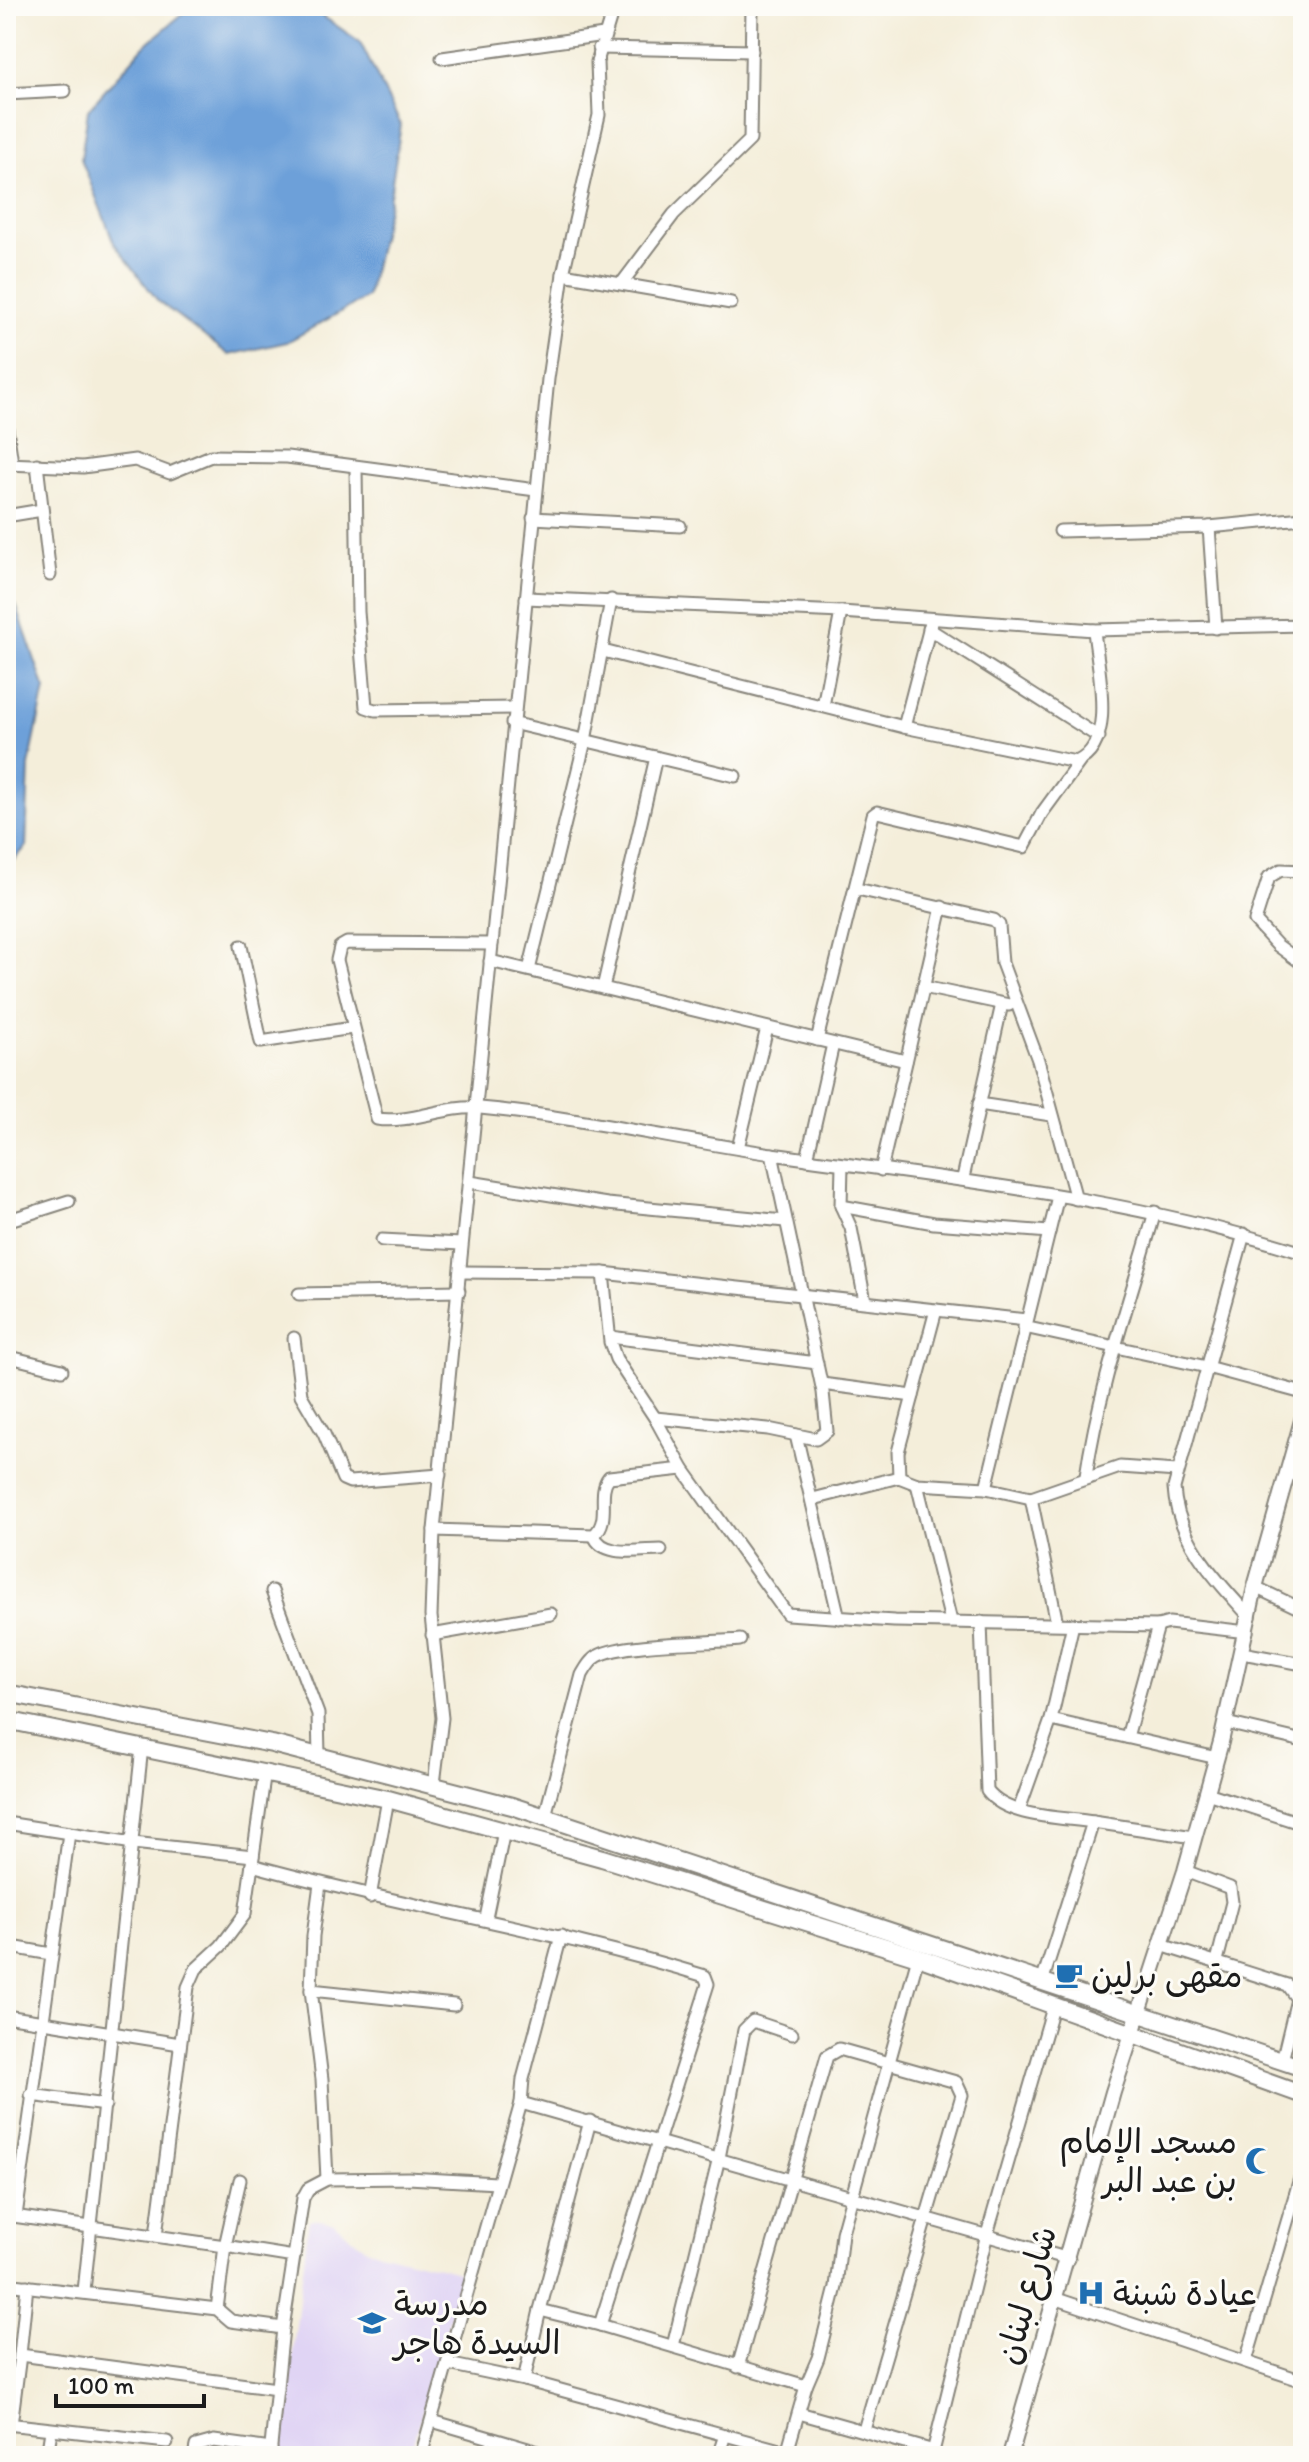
<svg xmlns="http://www.w3.org/2000/svg" width="1309" height="2462" font-family="Itim,'Playpen Sans Arabic',sans-serif">
  <rect width="100%" height="100%" fill="#fdfcf7"/>
  <filter id="ink" filterUnits="userSpaceOnUse"><feTurbulence type="fractalNoise" baseFrequency=".0125" numOctaves="2"/><feDisplacementMap in="SourceGraphic" scale="16" xChannelSelector="R" yChannelSelector="G"/><feConvolveMatrix kernelMatrix="1 2 1 2 8 2 1 2 1" color-interpolation-filters="sRGB"/></filter>
  <filter id="wash" filterUnits="userSpaceOnUse"><feTurbulence type="fractalNoise" baseFrequency=".006" numOctaves="4" result="noise"/><feDisplacementMap in="SourceGraphic" scale="32" xChannelSelector="R" yChannelSelector="G"/><feGaussianBlur stdDeviation="1.8" result="paint"/><feColorMatrix in="noise" values="0 0 0 0 0 0 0 0 0 0 0 0 0 0 0 0 0 1.4 0 .05"/><feComposite in="paint" operator="in"/></filter>
  <g filter="url(#wash)">
    <rect width="100%" height="100%" fill="#f4eeda"/>
    <polygon fill="#e0d4f4" points="315,2219 334,2223 366,2249 463,2273 409,2456 280,2456 309,2220"/>
    <g fill="#6da0d9" stroke="#445e7a" stroke-width="2">
      <polygon points="192,6 308,6 360,42 401,125 388,208 367,297 287,342 229,355 158,301 114,243 81,159 88,110 143,47"/>
      <polygon points="6,603 16,605 45,689 29,766 26,847 6,868"/>
    </g>
  </g>
  <g filter="url(#ink)">
    <g fill="none" stroke-linecap="round" stroke-linejoin="round">
      <g stroke="#88857b" stroke-width="15">
        <g id="minor">
          <polyline points="599,48 752,51"/>
          <polyline points="442,58 604,35"/>
          <polyline points="6,94 65,91"/>
          <polyline points="563,274 731,303"/>
          <polyline points="622,283 674,214 750,140 752,6"/>
          <polyline points="6,422 12,463"/>
          <polyline points="6,464 83,467 135,460 170,473 211,456 287,457 536,490"/>
          <polyline points="37,464 50,575"/>
          <polyline points="356,468 358,612 366,707 375,710 514,708"/>
          <polyline points="6,516 42,510"/>
          <polyline points="533,518 680,526"/>
          <polyline points="1209,527 1216,628"/>
          <polyline points="1060,531 1209,527 1303,518"/>
          <polyline points="526,598 841,612 1094,630 1303,625"/>
          <polyline points="929,629 1099,737"/>
          <path d="M603,651L904,727L1076,762C1118,745 1097,666 1094,630"/>
          <polyline points="823,706 841,612"/>
          <polyline points="512,723 735,776"/>
          <polyline points="904,727 931,623"/>
          <polyline points="1303,871 1281,870 1269,877 1255,921 1277,945 1303,964"/>
          <polyline points="857,889 994,920 999,925 1002,963 1038,1060 1076,1199"/>
          <path d="M492,944L347,943L340,947L337,960L377,1119C410,1124 446,1105 480,1108C580,1117 680,1141 779,1155C955,1180 1133,1198 1303,1253"/>
          <polyline points="241,946 261,1042 352,1028"/>
          <polyline points="490,961 906,1061"/>
          <polyline points="529,970 585,741 611,600"/>
          <polyline points="923,987 1009,1005"/>
          <polyline points="603,988 656,757"/>
          <polyline points="817,1040 873,815 877,812 1024,847 1042,813 1080,761"/>
          <polyline points="979,1104 1051,1115"/>
          <polyline points="738,1148 767,1028"/>
          <polyline points="807,1159 833,1044"/>
          <polyline points="842,1164 841,1206 851,1228 865,1301"/>
          <polyline points="881,1170 942,907"/>
          <polyline points="963,1178 1002,1004"/>
          <polyline points="470,1182 607,1204 785,1221"/>
          <polyline points="841,1206 934,1223 1049,1232"/>
          <polyline points="6,1221 69,1201"/>
          <path d="M1244,1234L1174,1488C1177,1540 1216,1580 1250,1617"/>
          <polyline points="382,1240 461,1244"/>
          <polyline points="461,1272 603,1273 1026,1320"/>
          <polyline points="603,1273 610,1342 616,1359 655,1418 683,1469 787,1614 894,1621 1158,1626 1169,1623 1247,1632"/>
          <polyline points="299,1294 459,1291"/>
          <polyline points="1024,1327 1207,1367 1303,1393"/>
          <polyline points="610,1337 817,1363"/>
          <polyline points="294,1338 301,1395 324,1434 343,1479 350,1482 440,1475"/>
          <polyline points="6,1356 62,1370"/>
          <polyline points="822,1384 913,1396"/>
          <polyline points="655,1418 768,1429 816,1439 827,1431 823,1392 772,1154"/>
          <polyline points="796,1435 839,1618"/>
          <path d="M1086,1476C1099,1386 1130,1300 1155,1212"/>
          <polyline points="899,1477 898,1452 936,1310"/>
          <polyline points="917,1484 951,1621"/>
          <polyline points="986,1488 1058,1196"/>
          <polyline points="1031,1498 1057,1623"/>
          <polyline points="813,1499 899,1477 917,1484 986,1488 1031,1498 1120,1467 1177,1471"/>
          <path d="M434,1530L594,1535C612,1519 596,1493 609,1477L683,1469"/>
          <path d="M594,1535C602,1558 640,1550 661,1550"/>
          <polyline points="1255,1587 1303,1610"/>
          <polyline points="272,1591 318,1714 319,1755"/>
          <path d="M981,1622L987,1791C1007,1818 1062,1817 1093,1822L1043,1979"/>
          <polyline points="1073,1624 1051,1720 1217,1758"/>
          <polyline points="432,1635 551,1614"/>
          <polyline points="1242,1653 1303,1664"/>
          <polyline points="1226,1723 1303,1741"/>
          <polyline points="6,1734 8,1721"/>
          <polyline points="1127,1737 1158,1626"/>
          <polyline points="434,1784 442,1718 431,1616 434,1530 548,379 563,274 599,115 597,62 614,6"/>
          <polyline points="1207,1793 1303,1824"/>
          <polyline points="1019,1810 1051,1720"/>
          <path d="M545,1816L582,1675C586,1668 590,1660 598,1656C622,1642 708,1643 740,1640"/>
          <polyline points="1093,1822 1194,1837"/>
          <polyline points="6,1823 133,1843 253,1856"/>
          <path d="M252,1865C402,1907 556,1930 705,1976L708,1984L600,2325L540,2310L590,2121"/>
          <polyline points="1185,1871 1230,1888 1232,1902 1217,1961"/>
          <polyline points="320,1884 313,1936 311,1990 322,2079 327,2179"/>
          <polyline points="370,1897 388,1799"/>
          <polyline points="486,1918 504,1831"/>
          <polyline points="1161,1945 1287,1985 1297,1999 1282,2061"/>
          <polyline points="6,1946 51,1954"/>
          <polyline points="311,1990 454,2005"/>
          <polyline points="6,2016 180,2044"/>
          <polyline points="31,2095 105,2105"/>
          <polyline points="521,2103 1069,2259"/>
          <polyline points="240,2180 225,2246 294,2257"/>
          <polyline points="6,2215 225,2246 217,2309"/>
          <polyline points="16,2216 69,1833"/>
          <polyline points="156,2235 188,1987 196,1969 221,1946 245,1914 265,1771"/>
          <polyline points="6,2284 217,2309 231,2321 283,2328"/>
          <polyline points="84,2291 142,1747"/>
          <polyline points="1057,2299 1303,2381"/>
          <polyline points="600,2325 806,2386"/>
          <polyline points="673,2346 719,2158 744,2030 753,2021 792,2034"/>
          <polyline points="20,2355 27,2286"/>
          <polyline points="1246,2361 1303,2168"/>
          <polyline points="448,2364 524,2380 787,2452"/>
          <polyline points="738,2367 827,2056 839,2049 956,2082 962,2095 864,2430"/>
          <polyline points="524,2380 540,2310"/>
          <polyline points="799,2413 934,2451"/>
          <polyline points="432,2421 552,2456"/>
          <polyline points="7,2424 167,2442"/>
          <polyline points="11,2425 20,2355 277,2389"/>
          <polyline points="47,2456 51,2431"/>
          <polyline points="194,2456 196,2446 214,2441 271,2449"/>
          <polyline points="270,2456 283,2328 303,2198 308,2189 327,2179 408,2178 497,2183"/>
          <polyline points="421,2456 521,2103 523,2079 561,1936"/>
          <polyline points="718,2456 725,2435"/>
          <polyline points="786,2456 806,2386 818,2358 836,2287 842,2233 918,1957"/>
          <polyline points="932,2456 986,2238 1054,2004"/>
        </g>
      </g>
      <g stroke="#88857b" stroke-width="18">
        <polyline id="tertiary" points="1010,2456 1113,2092 1185,1871 1221,1742 1255,1587 1303,1417"/>
      </g>
      <g stroke="#88857b" stroke-width="20">
        <g id="primary">
          <polyline points="6,1693 272,1744 512,1806 1303,2068"/>
          <polyline points="6,1720 388,1799 602,1858 918,1957 1303,2095"/>
        </g>
      </g>
      <use href="#minor" stroke="#fff" stroke-width="11"/>
      <use href="#tertiary" stroke="#fff" stroke-width="14"/>
      <use href="#primary" stroke="#fff" stroke-width="16"/>
    </g>
  </g>
  <defs>
    <g id="cafe-bare" transform="scale(2.16)"><path d="M-5.5-4.5H6V0H3Q3 3.5 0 3.5H-2.5Q-5.5 3.5-5.5 0ZM3-3.2v2h1.7v-2ZM-6 4.5H4V6H-6Z" fill="#1f6fb2" stroke="#fdfcf7" stroke-width="2.5" paint-order="stroke"/></g>
    <g id="mosque-bare" transform="scale(2.16)"><path d="M3.5-4.9A6 6 0 1 0 3.5 4.9A5 5 0 1 1 3.5-4.9Z" fill="#1f6fb2" stroke="#fdfcf7" stroke-width="2.5" paint-order="stroke"/></g>
    <g id="hospital-bare" transform="scale(2.16)"><path d="M-5-5h3v3.5h4V-5h3V5h-3V1.5h-4V5h-3Z" fill="#1f6fb2" stroke="#fdfcf7" stroke-width="2.5" paint-order="stroke"/></g>
    <g id="school-bare" transform="scale(2.16)"><path d="M0-5L7-2L0 1L-7-2ZM-4 1L0 2.5L4 1V4Q0 6-4 4Z" fill="#1f6fb2" stroke="#fdfcf7" stroke-width="2.5" paint-order="stroke"/></g>
  </defs>
  <g fill-rule="evenodd">
    <use href="#cafe-bare" x="1069" y="1975"/>
    <use href="#mosque-bare" x="1259" y="2161"/>
    <use href="#hospital-bare" x="1091" y="2293"/>
    <use href="#school-bare" x="372" y="2323"/>
  </g>
  <g text-anchor="middle" dominant-baseline="central" stroke-width="6" stroke-linejoin="round" paint-order="stroke">
    <g font-size="34" fill="#1c1c1c" stroke="#fdfcf7" text-anchor="start">
      <text x="1091" y="1975">مقهى برلين</text>
      <text x="1237" y="2141" text-anchor="end">مسجد الإمام<tspan x="1237" dy="39">بن عبد البر</tspan></text>
      <text x="1113" y="2293">عيادة شبنة</text>
      <text x="394" y="2303">مدرسة<tspan x="394" dy="39">السيدة هاجر</tspan></text>
    </g>
    <g font-size="34" fill="#1c1c1c" stroke="#fdfcf7">
      <text transform="translate(1026 2295) rotate(-74)">شارع لبنان</text>
    </g>
  </g>
  <rect width="1309" height="2462" fill="none" stroke="#fdfcf7" stroke-width="32"/>
  <path d="M56 2394v12h148v-12" fill="none" stroke="#1c1c1c" stroke-width="4"/>
  <text x="68" y="2394" font-size="24" fill="#1c1c1c" stroke="#fdfcf7" stroke-width="6" paint-order="stroke">100 m</text>
</svg>
